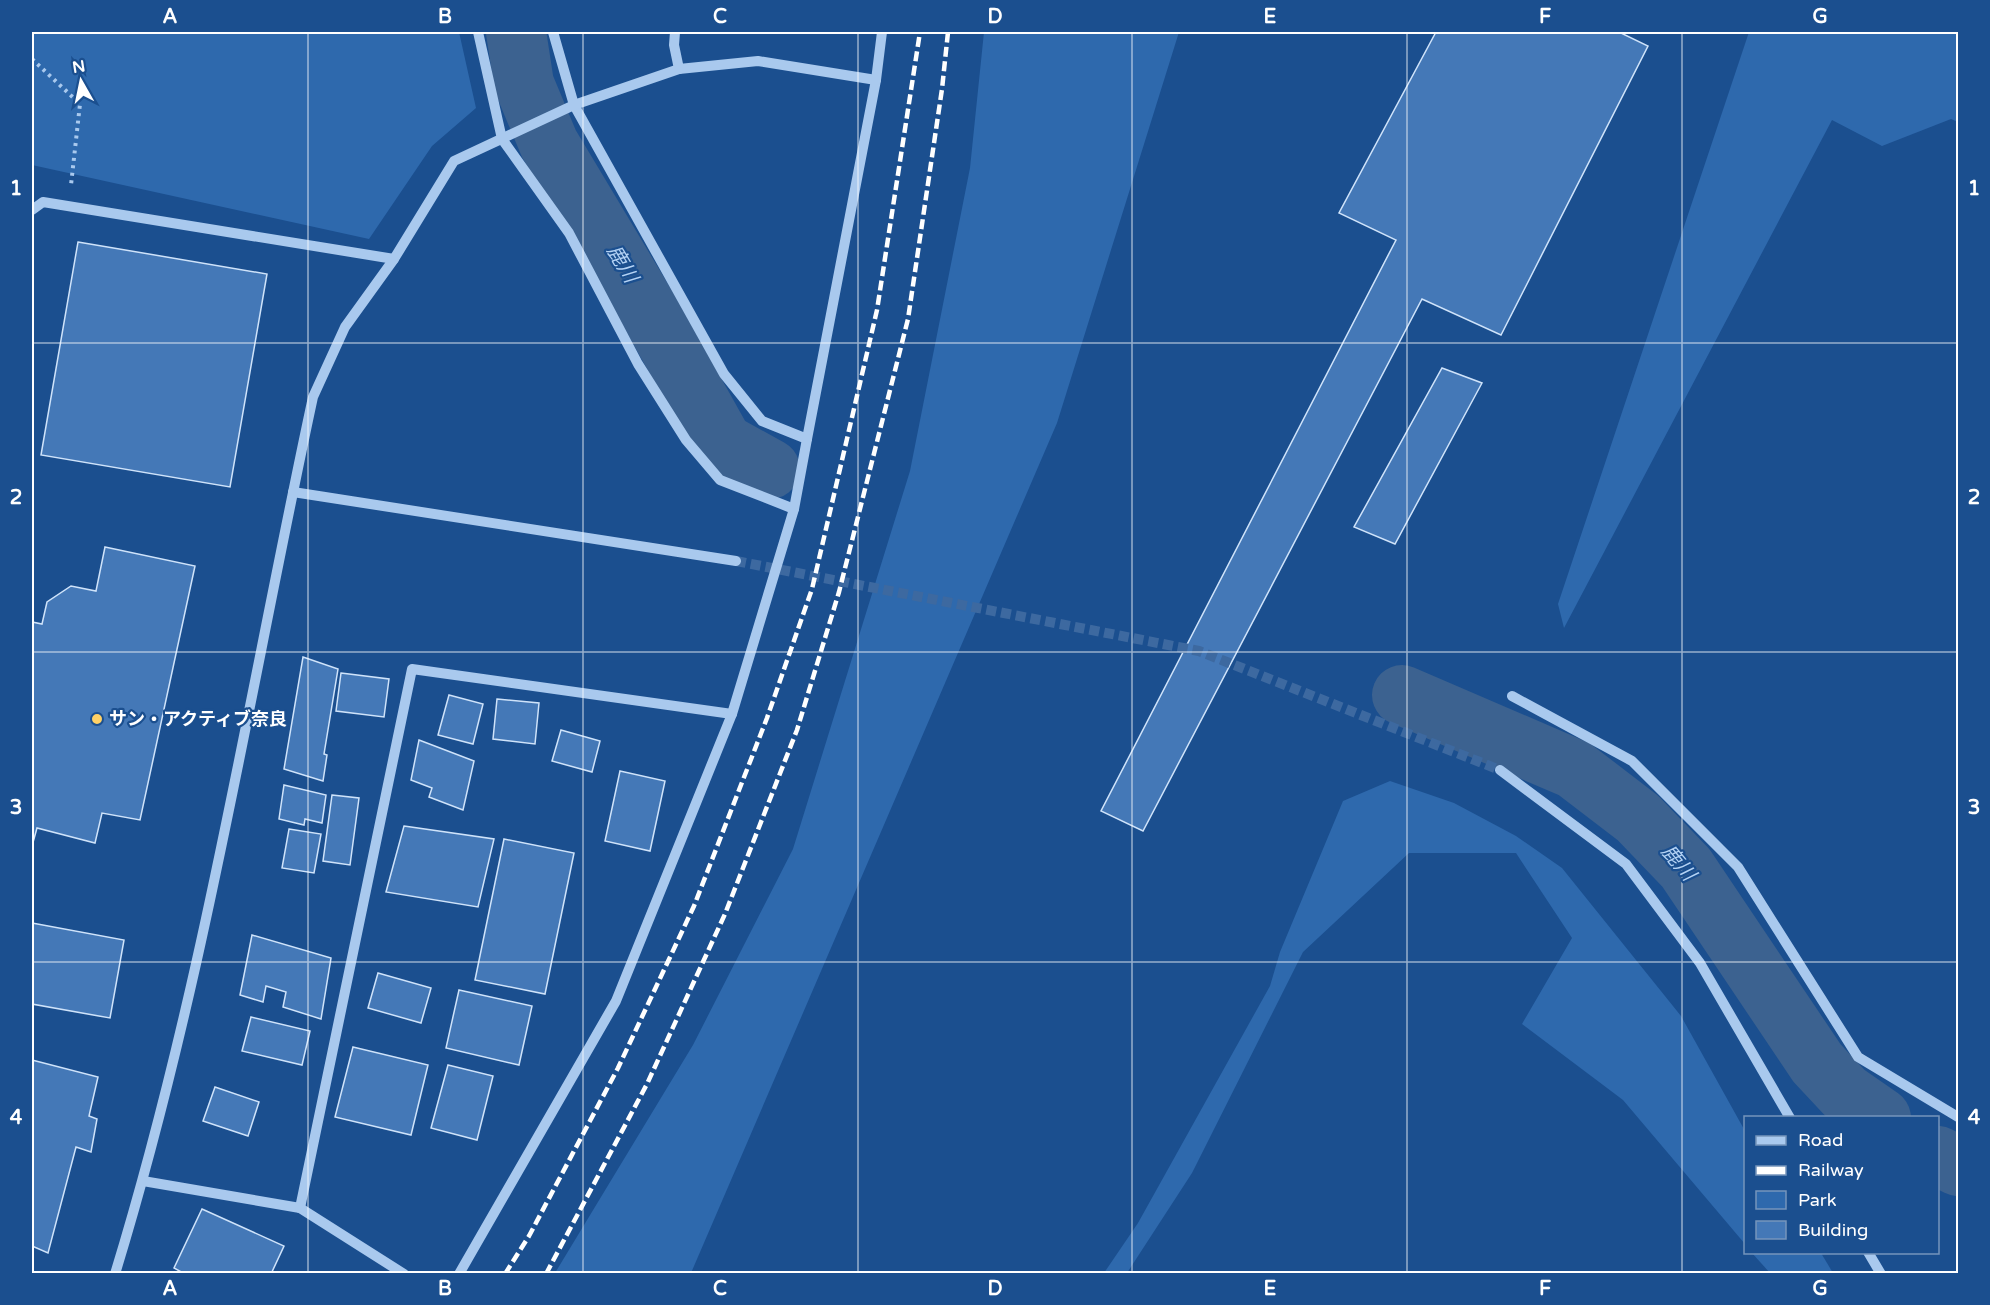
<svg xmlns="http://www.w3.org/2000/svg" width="1990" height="1305" font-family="'Varela Round','Noto Sans JP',sans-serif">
  <rect width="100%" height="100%" fill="#1b4f8f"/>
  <g fill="#2e69ad">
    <polygon points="32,32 459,32 476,108 432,146 369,239 32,165"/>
    <polygon points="984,32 1179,32 1057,423 691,1273 555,1273 693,1045 793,849 910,471 970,168"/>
    <polygon points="1749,32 1958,32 1958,122 1951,119 1882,146 1832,120 1564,628 1558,604"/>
    <polygon points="1390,781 1454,803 1516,836 1562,868 1681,1016 1745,1131 1745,1244 1623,1100 1522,1024 1572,938 1516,853 1409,853 1303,952 1192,1173 1127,1273 1104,1273 1138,1223 1270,986 1280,952 1343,801"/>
    <polygon points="1752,1253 1821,1253 1833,1273 1770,1273"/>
  </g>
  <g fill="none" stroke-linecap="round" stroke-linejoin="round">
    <g stroke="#3c6290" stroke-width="60">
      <polyline points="516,32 524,84 549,144 648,309 723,443 770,469"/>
      <polyline points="1402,695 1574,769 1638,818 1686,868 1817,1063 1845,1093 1881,1118"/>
      <polyline points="1938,1156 1958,1166"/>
    </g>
  </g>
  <g fill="#4478b7" stroke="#cfe3fa" stroke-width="1.5">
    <polygon points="1436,32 1619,32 1648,46 1501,335 1422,299 1143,831 1101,811 1396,240 1339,213"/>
    <polygon points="78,242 267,274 230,487 41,455"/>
    <polygon points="1442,368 1482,383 1395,544 1354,527"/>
    <polygon points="105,547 195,566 140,820 102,813 95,843 37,828 32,846 32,622 42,624 47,602 71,586 96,591"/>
    <polygon points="303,657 338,669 324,754 327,755 323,781 284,769"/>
    <polygon points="341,673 389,679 384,717 336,711"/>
    <polygon points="449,695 483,704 473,744 438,735"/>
    <polygon points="497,699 539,703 535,744 493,739"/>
    <polygon points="561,730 600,741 592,772 552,761"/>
    <polygon points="419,740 474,761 463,810 429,797 432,788 411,780"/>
    <polygon points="620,771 665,781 650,851 605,841"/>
    <polygon points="284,785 326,795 322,823 305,819 304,825 279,819"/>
    <polygon points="332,795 359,798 350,865 323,861"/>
    <polygon points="404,826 494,839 478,907 386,892"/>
    <polygon points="289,829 321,834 314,873 282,868"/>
    <polygon points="504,839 574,853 545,994 475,980"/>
    <polygon points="32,923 124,940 110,1018 32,1004"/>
    <polygon points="252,935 331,958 321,1019 283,1007 286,992 266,986 263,1002 240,995"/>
    <polygon points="378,973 431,988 421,1023 368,1008"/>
    <polygon points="459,990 532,1006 519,1065 446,1048"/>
    <polygon points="251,1017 310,1031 302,1065 242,1051"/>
    <polygon points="353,1047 428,1065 411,1135 335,1117"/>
    <polygon points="32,1060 98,1077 89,1116 97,1119 91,1152 76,1147 48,1253 32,1246"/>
    <polygon points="448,1065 493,1076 477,1140 431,1128"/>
    <polygon points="215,1087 259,1102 248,1136 203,1121"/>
    <polygon points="202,1209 284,1246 271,1274 185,1274 174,1268"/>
  </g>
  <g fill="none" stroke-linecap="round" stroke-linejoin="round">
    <polyline stroke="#3d69a0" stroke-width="10" stroke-dasharray="10 5" stroke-linecap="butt" points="736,561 1199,651 1500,770"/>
    <polyline stroke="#a9c9ee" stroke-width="4" stroke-dasharray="3 4.5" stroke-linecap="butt" points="32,59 80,104 71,185"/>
    <g stroke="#a9c9ee" stroke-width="10">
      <polyline points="478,32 502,139 569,233 638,364 686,440 720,480 794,509"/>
      <polyline points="553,32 574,105 724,374 762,421 807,439 876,80 882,32"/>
      <polyline points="675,32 674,45 679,69"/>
      <polyline points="32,210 43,202 394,259"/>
      <polyline points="293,492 736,561"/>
      <polyline points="1512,696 1632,761 1738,867 1858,1057 1958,1117"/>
      <polyline points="1500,770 1626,864 1700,963 1790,1118"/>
      <polyline points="143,1181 300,1208 404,1274"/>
      <polyline points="300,1208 412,669 732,714"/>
      <polyline points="1868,1252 1881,1274"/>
      <path d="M115,1274C203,987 250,689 313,397L345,327L394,259L454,161L574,105L679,69L758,61L876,80"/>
      <polyline points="459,1274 616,1001 732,714 794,509 807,439"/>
    </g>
    <g stroke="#fff" stroke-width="4.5" stroke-dasharray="10 4.5" stroke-linecap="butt">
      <polyline points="505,1274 529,1236 618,1068 694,906 767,718 812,589 877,310 920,32"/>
      <polyline points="546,1274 647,1084 725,914 797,730 839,592 908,319 942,89 948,32"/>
    </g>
  </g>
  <path fill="none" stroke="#fff" stroke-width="1.5" stroke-opacity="0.55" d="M308,32V1274M583,32V1274M858,32V1274M1132,32V1274M1407,32V1274M1682,32V1274M32,343H1958M32,652H1958M32,962H1958"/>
  <circle fill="#ffd166" stroke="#1b4f8f" stroke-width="2" cx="97" cy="719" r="6"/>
  <g text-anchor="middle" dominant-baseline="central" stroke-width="4.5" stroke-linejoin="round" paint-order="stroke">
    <g font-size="18" font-weight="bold" fill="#fff" stroke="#1b4f8f" text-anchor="start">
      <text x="109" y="719">サン・アクティブ奈良</text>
    </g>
    <g font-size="20" font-style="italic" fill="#b5d3f5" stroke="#1b4f8f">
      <text transform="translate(622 264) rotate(59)">鹿川</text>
      <text transform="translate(1678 863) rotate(50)">鹿川</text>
    </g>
  </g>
  <rect width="1990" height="1305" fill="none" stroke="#1b4f8f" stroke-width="66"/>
  <rect x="1744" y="1116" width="195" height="138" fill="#1b4f8f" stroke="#7695bc" stroke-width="1.5"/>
  <rect x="1756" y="1136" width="30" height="9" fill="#a9c9ee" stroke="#7695bc" stroke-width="1.5"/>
  <text x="1798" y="1146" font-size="18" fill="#ffffff">Road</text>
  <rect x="1756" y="1166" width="30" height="9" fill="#ffffff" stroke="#7695bc" stroke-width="1.5"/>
  <text x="1798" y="1176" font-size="18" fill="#ffffff">Railway</text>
  <rect x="1756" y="1191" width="30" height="18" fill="#2e69ad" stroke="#7695bc" stroke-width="1.5"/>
  <text x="1798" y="1206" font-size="18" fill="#ffffff">Park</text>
  <rect x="1756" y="1221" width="30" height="18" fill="#4478b7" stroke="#7695bc" stroke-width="1.5"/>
  <text x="1798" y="1236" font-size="18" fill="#ffffff">Building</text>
  <g transform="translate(81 81) rotate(351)" stroke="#1b4f8f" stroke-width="4.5" paint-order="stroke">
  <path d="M0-4.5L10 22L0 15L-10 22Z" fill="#ffffff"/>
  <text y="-9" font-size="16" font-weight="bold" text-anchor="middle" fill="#ffffff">N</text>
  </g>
  <rect x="33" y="33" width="1924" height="1239" fill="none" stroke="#fff" stroke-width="2"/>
  <g font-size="20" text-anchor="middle" font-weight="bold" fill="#fff">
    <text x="170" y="23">A</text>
    <text x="445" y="23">B</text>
    <text x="720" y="23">C</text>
    <text x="995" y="23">D</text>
    <text x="1270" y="23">E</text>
    <text x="1545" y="23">F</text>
    <text x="1820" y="23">G</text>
    <text x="16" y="195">1</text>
    <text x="1974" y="195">1</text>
    <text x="16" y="504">2</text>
    <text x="1974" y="504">2</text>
    <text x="16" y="814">3</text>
    <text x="1974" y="814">3</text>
    <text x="16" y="1124">4</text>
    <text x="1974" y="1124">4</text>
    <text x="170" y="1295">A</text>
    <text x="445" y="1295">B</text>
    <text x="720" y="1295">C</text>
    <text x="995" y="1295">D</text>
    <text x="1270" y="1295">E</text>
    <text x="1545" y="1295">F</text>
    <text x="1820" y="1295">G</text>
  </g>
</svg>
